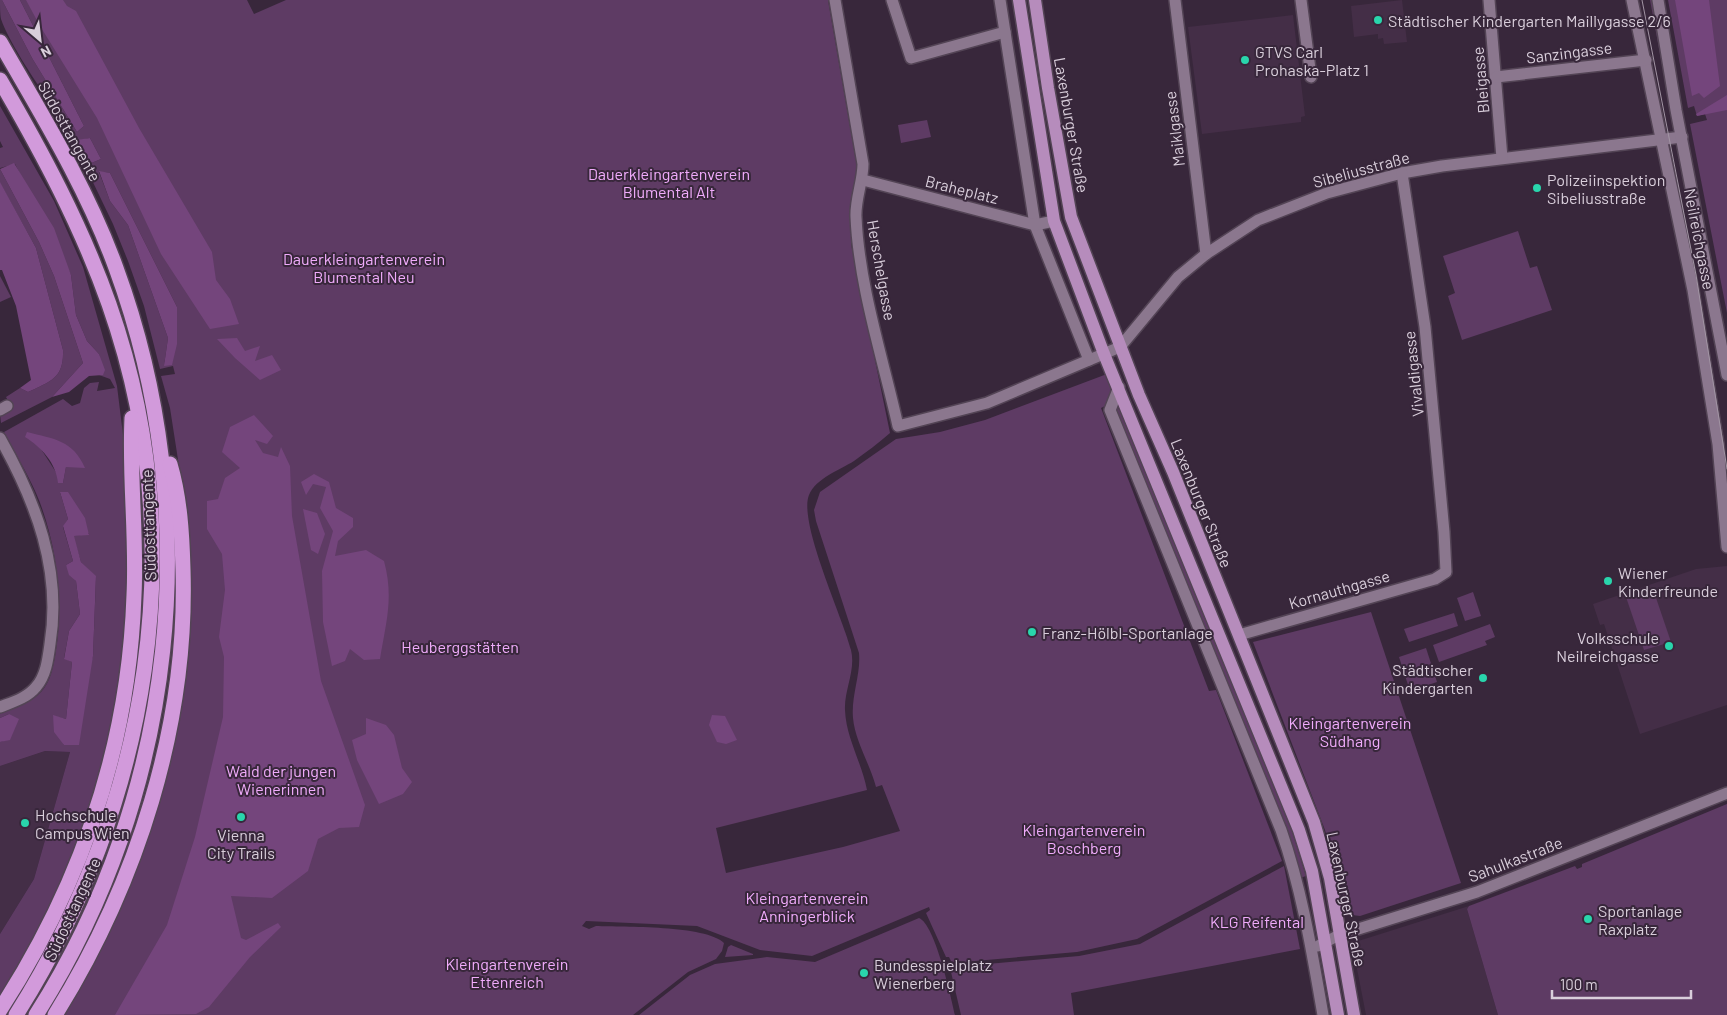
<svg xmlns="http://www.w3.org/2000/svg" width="1727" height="1015" font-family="Barlow,sans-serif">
  <rect width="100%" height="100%" fill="#38273b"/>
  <g fill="#442e47">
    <polygon points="1402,0 1407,42 1384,44 1383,38 1378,39 1378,34 1354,37 1351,6"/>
    <polygon points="1293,15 1305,116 1301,117 1301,122 1202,134 1188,27"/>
    <polygon points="1727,566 1727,705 1640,734 1604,624 1600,625 1593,604 1696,569"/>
    <polygon points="45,751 70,752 34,879 0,934 0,766"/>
    <polygon points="1469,906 1467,909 1498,1015 1366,1015 1352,943"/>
  </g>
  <g fill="#5e3b64" fill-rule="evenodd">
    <path d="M0,0H2L32,58L77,132L84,126L20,0H247L254,14L286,0H828L857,167L851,211V244L890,433C879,443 866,452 854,461C840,470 816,478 809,495C798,522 843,618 851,650C856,670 844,690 845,710C846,738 862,763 867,790L716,828L726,873L843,847L900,831L882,785L876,787C870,764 855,741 853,718C851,695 861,675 859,653L816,521L814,510L820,492L896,439L940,432L985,420L1107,374L1112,387L1107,405L1101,408L1209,691L1216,690L1282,861L1137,939L1077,952L952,963L949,957H946L926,913L930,910L929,907L812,956L760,950L697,926L586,921L582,926L589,929L596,926C623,927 706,925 724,943L722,951L716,959L688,972L633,1015H62L173,744L181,479L170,408L161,376L175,374L173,366L160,369L144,306L128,261L113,224L77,149C72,128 59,113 46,96C34,80 7,38 1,19C0,14 0,6 0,0ZM90,138L101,159L89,164L76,141ZM99,172L110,173L177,307L164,366L168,338L128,225L110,201Z"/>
    <polygon points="1650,0 1652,0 1663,70"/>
    <polygon points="1668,0 1727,0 1727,313 1690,124 1707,120 1705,114 1697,116 1694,106 1688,108"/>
    <path d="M0,106L54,201L83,267L117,386L125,451L130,613L122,677L97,791L52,908L0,999V934L34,879L70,752L45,751L0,766V742L10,739L9,714L0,718V713C13,708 31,703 41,692C51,682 54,663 56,650C64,600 56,539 36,493C27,472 14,452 4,432L63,399L72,406L80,403L84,388L90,383L99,382L97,391L115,388L110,379L99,375L103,374L99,354L87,341L76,315L71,275L15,164L0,168V148L3,147L0,141ZM39,446L66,467L63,483ZM60,492L89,534L73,536L81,562L96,577L93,656L64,745L53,716L66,719L72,662L64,658L69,631L80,614L76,581L66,565L73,561L63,527L68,519Z"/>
    <polygon points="927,120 931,137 901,143 898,125"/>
    <path d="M0,169L39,242L54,276L83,363L52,397L1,423L0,414L12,408L6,397L20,388L28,392C51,381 64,378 63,350L36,248L0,183Z"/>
    <polygon points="1518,231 1530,268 1537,266 1552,310 1462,340 1448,296 1455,293 1443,256"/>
    <polygon points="0,276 11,297 0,302"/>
    <polygon points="1117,408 1121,409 1292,831 1306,876 1300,878 1116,411"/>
    <polygon points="1653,589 1671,642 1644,650 1626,597"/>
    <polygon points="1473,592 1481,616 1465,621 1457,598"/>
    <polygon points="1371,612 1461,883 1360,916 1352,915 1347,910 1325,830 1253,642"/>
    <polygon points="1454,613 1458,626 1409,642 1404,629"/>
    <polygon points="1490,624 1495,637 1485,641 1487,645 1439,662 1433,645"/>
    <polygon points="1426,648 1437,682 1410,691 1399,657"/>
    <polygon points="1727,804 1727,1015 1498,1015 1467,909 1469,906 1575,866 1577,869 1582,867 1582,864"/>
    <polygon points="1284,866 1300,949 1071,993 1074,1015 961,1015 951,972 954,967 1079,956 1140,944"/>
    <path d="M919,918C935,924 951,997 955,1015H639L690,975L715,964L767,957L815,962Z"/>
    <polygon points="731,945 753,954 753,955 725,957 728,947"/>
  </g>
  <g fill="#74457c">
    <polygon points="2,0 20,0 84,126 77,132 32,58"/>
    <polygon points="26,0 63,0 67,6 76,11 139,128 212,252 216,280 230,299 239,324 210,329 161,254 97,118 40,26"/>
    <polygon points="1675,0 1709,0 1720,86 1704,98 1699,93 1692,96"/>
    <polygon points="1727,95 1727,110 1697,116 1696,114"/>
    <polygon points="90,138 101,159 89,164 76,140"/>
    <polygon points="14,163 54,228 71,275 76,315 87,341 99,354 105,370 103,375 89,376 69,392 52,397 83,363 54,276 39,242 0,169"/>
    <polygon points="99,171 110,173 177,307 177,344 172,365 164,366 168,338 128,225 110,201"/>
    <path d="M0,182L36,248L63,350C64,378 51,381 28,392L20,388L31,380L16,306L2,270H0Z"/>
    <polygon points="237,338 245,351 260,346 255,361 272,355 281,370 260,380 235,358 217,339"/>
    <polygon points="254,415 273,436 267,444 255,440 263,453 278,457 281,447 290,466 292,516 321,681 365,805 359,827 339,828 318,839 308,871 272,898 231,896 241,938 246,940 278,923 281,927 250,957 209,1007 196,1014 115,1015 167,925 195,837 223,717 224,657 219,637 225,590 222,554 207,529 207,501 218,499 225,478 240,468 222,452 230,427"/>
    <path d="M27,432C54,439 73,440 85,468L66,467L63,483H58C56,463 42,448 25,437Z"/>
    <path d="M314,474L329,482L336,508L353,518V527L338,541L335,556L366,550L384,561C394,598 386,622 380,659L364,660L350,649L345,661L332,666L323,622L322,571L333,531L320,508L326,487L313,484L306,495L301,482Z"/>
    <polygon points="60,492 68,492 85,518 89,535 74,536 81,562 96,576 93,656 79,745 64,745 54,732 53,715 66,719 72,662 64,659 69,631 80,614 76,581 69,575 66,565 73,561 63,526 68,519"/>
    <polygon points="303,509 317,513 325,534 318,554 311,550"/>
    <polygon points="9,714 19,719 10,740 0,742 0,718"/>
    <polygon points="712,715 725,716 737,740 726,744 717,742 709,725"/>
    <polygon points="366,718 386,725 394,735 402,768 412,782 403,794 379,804 357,760 352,740 366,734"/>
  </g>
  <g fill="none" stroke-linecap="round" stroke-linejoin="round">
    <g stroke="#534455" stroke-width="14">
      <g id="minor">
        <path d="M835,0L863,164C863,181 855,200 856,217C859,286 883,359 898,426L987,403L1120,347L1178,277L1206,254L1258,220L1327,193L1402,173L1442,166L1682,137"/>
        <polyline points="892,0 911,58 1005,32"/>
        <polyline points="1000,0 1035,225 1089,360"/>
        <polyline points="1175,0 1206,254"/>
        <polyline points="1301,0 1311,77"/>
        <polyline points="1489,0 1502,158"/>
        <polyline points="1632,0 1693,290 1718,444 1727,547"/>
        <polyline points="1658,0 1676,110 1727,375"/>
        <polyline points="1496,77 1646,60"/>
        <polyline points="863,180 1035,225 1054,221"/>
        <path d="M1119,387L1110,410L1281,830C1302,890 1312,952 1323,1015"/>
        <polyline points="0,410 7,406"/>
        <path d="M0,438C36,502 62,570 50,644C48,659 46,676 36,687C27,698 13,702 0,707"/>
        <polyline points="1239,635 1435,579 1446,572 1444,532 1425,327 1402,173"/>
        <polyline points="1318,946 1339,935 1477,892 1727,793"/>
      </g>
    </g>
    <g stroke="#534455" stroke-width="15">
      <g id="major">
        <polyline points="1019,0 1054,221 1104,354 1299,830 1312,871 1338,1015"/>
        <polyline points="1035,0 1048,88 1071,217 1139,395 1173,472 1314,822 1330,878 1354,1015"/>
      </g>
    </g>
    <g stroke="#534455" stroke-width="18">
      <g id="highway">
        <path d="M0,42C42,115 87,188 116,268C206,514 177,794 36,1015"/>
        <path d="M0,80C42,152 81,225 109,304C193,543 150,803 16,1015"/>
        <path d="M0,1010C81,885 129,745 134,595C137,536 129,477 132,418"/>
        <path d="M55,1015C137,883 188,725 183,569C182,534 180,498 170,464"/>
      </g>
    </g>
    <use href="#minor" stroke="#8b778e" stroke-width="11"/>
    <use href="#major" stroke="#b68cbc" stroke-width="12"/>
    <use href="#highway" stroke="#d29adb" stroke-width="15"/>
    <polyline stroke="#a295a4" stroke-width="1" points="1642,0 1696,275 1727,469"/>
  </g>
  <g fill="#29d5ac" stroke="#38273b" stroke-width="2">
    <circle cx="1378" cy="20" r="5"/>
    <circle cx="1245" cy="60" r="5"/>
    <circle cx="1537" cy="188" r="5"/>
    <circle cx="1608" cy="581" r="5"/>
    <circle cx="1032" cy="632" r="5"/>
    <circle cx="1669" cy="646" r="5"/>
    <circle cx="1483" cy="678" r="5"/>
    <circle cx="241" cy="817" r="5"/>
    <circle cx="25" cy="823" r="5"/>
    <circle cx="1588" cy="919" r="5"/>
    <circle cx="864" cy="973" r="5"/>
  </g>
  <g text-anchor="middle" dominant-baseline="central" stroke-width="4" stroke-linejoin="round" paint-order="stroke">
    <g font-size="16" fill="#d9cedb" stroke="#38273b" text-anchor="start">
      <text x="1388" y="20">Städtischer Kindergarten Maillygasse 2/6</text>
      <text x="1255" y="51">GTVS Carl<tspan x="1255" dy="18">Prohaska-Platz 1</tspan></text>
      <text x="1547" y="179">Polizeiinspektion<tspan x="1547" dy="18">Sibeliusstraße</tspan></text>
      <text x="1618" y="572">Wiener<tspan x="1618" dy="18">Kinderfreunde</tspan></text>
      <text x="1042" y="632">Franz-Hölbl-Sportanlage</text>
      <text x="1659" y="637" text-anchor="end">Volksschule<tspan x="1659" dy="18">Neilreichgasse</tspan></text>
      <text x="1473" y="669" text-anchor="end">Städtischer<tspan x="1473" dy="18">Kindergarten</tspan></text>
      <text x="35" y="814">Hochschule<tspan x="35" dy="18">Campus Wien</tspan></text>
      <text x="241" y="834" text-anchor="middle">Vienna<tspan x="241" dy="18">City Trails</tspan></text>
      <text x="1598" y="910">Sportanlage<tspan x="1598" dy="18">Raxplatz</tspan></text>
      <text x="874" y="964">Bundesspielplatz<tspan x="874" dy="18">Wienerberg</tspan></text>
    </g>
    <g font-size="16" fill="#d9cedb" stroke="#38273b">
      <text transform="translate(1569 52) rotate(-7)">Sanzingasse</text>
      <text transform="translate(1480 80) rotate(-95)">Bleigasse</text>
      <text transform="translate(1072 125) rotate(80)">Laxenburger Straße</text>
      <text transform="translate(1174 129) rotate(-97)">Maiklgasse</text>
      <text transform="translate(70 131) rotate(61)">Südosttangente</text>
      <text transform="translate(1361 169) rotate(-15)">Sibeliusstraße</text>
      <text transform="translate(962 189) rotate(14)">Braheplatz</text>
      <text transform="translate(1700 239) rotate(79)">Neilreichgasse</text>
      <text transform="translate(882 270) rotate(80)">Herschelgasse</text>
      <text transform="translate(1413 374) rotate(-96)">Vivaldigasse</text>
      <text transform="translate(1202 503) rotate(68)">Laxenburger Straße</text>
      <text transform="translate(148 525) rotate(-92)">Südosttangente</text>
      <text transform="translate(1339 589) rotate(-16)">Kornauthgasse</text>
      <text transform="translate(1515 859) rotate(-21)">Sahulkastraße</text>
      <text transform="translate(1347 899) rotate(78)">Laxenburger Straße</text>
      <text transform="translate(72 909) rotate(-65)">Südosttangente</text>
    </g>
    <g font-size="16" fill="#f1acfc" stroke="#38273b">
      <text x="669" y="173">Dauerkleingartenverein<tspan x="669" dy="18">Blumental Alt</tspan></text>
      <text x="364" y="258">Dauerkleingartenverein<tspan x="364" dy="18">Blumental Neu</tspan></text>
      <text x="460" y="646">Heuberggstätten</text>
      <text x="1350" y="722">Kleingartenverein<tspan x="1350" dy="18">Südhang</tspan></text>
      <text x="281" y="770">Wald der jungen<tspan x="281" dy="18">Wienerinnen</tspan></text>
      <text x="1084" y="829">Kleingartenverein<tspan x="1084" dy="18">Boschberg</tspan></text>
      <text x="807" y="897">Kleingartenverein<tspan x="807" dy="18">Anningerblick</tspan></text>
      <text x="1257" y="921">KLG Reifental</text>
      <text x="507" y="963">Kleingartenverein<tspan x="507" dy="18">Ettenreich</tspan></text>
    </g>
  </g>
  <g transform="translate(40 40) rotate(152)" stroke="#38273b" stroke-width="4" paint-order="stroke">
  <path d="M0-4L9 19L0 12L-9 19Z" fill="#d9cedb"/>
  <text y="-8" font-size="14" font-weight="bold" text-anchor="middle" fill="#d9cedb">N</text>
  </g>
  <path d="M1552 990v8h139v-8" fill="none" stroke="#d9cedb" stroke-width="2.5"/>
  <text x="1560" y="990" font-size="15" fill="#d9cedb" stroke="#38273b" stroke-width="4" paint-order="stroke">100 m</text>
</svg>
